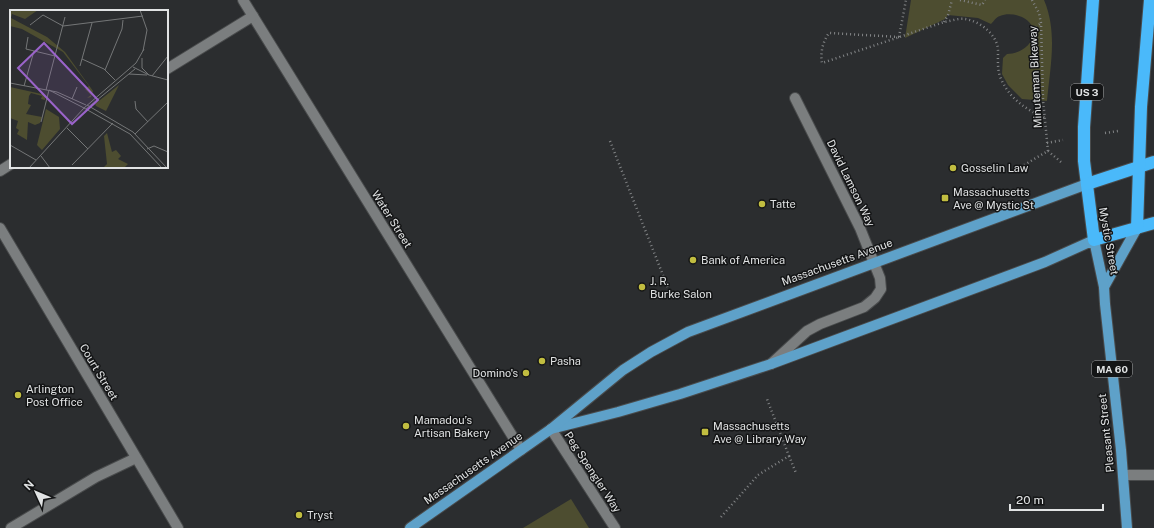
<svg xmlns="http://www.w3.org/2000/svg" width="1154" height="528" font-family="'Public Sans',sans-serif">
  <rect width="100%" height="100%" fill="#2b2d2f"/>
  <g fill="#4d4d30">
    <path d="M911,0H1044C1058,33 1050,67 1047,101L1022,99L1008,85L1002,74L1003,58L1007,54C1019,54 1035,45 1033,30C1031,17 1011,11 1000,16C996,17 994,21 991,24L978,18L948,15L945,19L905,38Z"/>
    <polygon points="571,499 589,528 523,528"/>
  </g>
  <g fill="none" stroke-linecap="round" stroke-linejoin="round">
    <g stroke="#494b4c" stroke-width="12">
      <g id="lane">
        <polyline points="1123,475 1154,475"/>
        <polyline points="11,528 96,477 136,458"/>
      </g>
    </g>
    <g stroke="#494b4c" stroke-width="12">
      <g id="street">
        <polyline points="243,0 521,450"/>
        <polyline points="167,69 253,16"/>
        <polyline points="0,171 11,164"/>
        <polyline points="0,228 178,528"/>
        <polyline points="771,364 807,331 820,324 864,307 875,298 881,289 880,278 860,228 795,98"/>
        <polyline points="551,429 615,528"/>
      </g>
    </g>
    <g stroke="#494b4c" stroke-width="12">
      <g id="primary">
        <polyline points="1104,287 1137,228"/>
        <polyline points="551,429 618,412 680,394 771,364 1045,262 1094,240 1104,287 1105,304 1121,450 1127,528"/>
        <polyline points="410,528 551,429 623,370 651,352 688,332 1087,184"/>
      </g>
    </g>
    <g stroke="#494b4c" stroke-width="14">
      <g id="highway">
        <polyline points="1093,0 1084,127 1084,161 1094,240 1154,223"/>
        <polyline points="1087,184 1154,162"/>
        <polyline points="1137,228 1141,107 1150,0"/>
      </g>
    </g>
    <g stroke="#838587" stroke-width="2.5" stroke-dasharray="1 3" stroke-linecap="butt">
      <polyline points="960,0 982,5 985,0"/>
      <polyline points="944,22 948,15 952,0"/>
      <polyline points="1033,30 1041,23"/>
      <path d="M899,37L829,33C823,41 820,53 822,63L944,22C951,21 959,18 965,19C980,21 998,35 998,51C998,62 997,72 1002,81C1012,101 1026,109 1045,118"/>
      <polyline points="899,37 906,0"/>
      <polyline points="1105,133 1118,131"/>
      <polyline points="610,141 672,298"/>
      <polyline points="1047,143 1063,140"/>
      <polyline points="1048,151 1061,162"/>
      <polyline points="1024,165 1048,151 1043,100 1041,23 1039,13 1032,0"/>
      <polyline points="789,456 796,473"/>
      <polyline points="721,517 758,475 789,456 767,399"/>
    </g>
    <use href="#lane" stroke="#7b7e7f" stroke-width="10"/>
    <use href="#street" stroke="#7b7e7f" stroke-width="10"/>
    <use href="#primary" stroke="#5ea1c9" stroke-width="10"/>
    <use href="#highway" stroke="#4ab9fa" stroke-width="12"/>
  </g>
  <g fill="#c1bd40" stroke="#141516" stroke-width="1.5">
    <circle cx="953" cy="168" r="4"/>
    <rect x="941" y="194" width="8" height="8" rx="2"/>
    <circle cx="762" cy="204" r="4"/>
    <circle cx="693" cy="260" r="4"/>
    <circle cx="642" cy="287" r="4"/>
    <circle cx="542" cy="361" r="4"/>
    <circle cx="526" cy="373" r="4"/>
    <circle cx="18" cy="395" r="4"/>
    <circle cx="406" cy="426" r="4"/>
    <rect x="701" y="428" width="8" height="8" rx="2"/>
    <circle cx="299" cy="515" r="4"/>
  </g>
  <g text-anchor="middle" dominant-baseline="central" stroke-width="3" stroke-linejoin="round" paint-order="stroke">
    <g fill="#141516" stroke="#a4a5a6" stroke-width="1">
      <rect x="1071" y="84" width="32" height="16" rx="3"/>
      <rect x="1092" y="361" width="40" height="16" rx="3"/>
    </g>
    <g font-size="10" font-weight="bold" fill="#e1e3e4">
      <text x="1087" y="92">US 3</text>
      <text x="1112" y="369">MA 60</text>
    </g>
    <g font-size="11" fill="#e1e3e4" stroke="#141516">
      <text transform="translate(1035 77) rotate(-93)">Minuteman Bikeway</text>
      <text transform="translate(851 183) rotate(64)">David Lamson Way</text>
      <text transform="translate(392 219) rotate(58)">Water Street</text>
      <text transform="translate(1109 241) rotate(80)">Mystic Street</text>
      <text transform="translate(837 262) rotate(-20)">Massachusetts Avenue</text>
      <text transform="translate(99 372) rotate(59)">Court Street</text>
      <text transform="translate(1106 433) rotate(-96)">Pleasant Street</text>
      <text transform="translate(473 468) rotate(-35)">Massachusetts Avenue</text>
      <text transform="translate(593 472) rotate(57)">Peg Spengler Way</text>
    </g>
    <g font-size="11" fill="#e1e3e4" stroke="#141516" text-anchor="start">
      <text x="961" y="168">Gosselin Law</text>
      <text x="953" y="192">Massachusetts<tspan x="953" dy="13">Ave @ Mystic St</tspan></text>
      <text x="770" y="204">Tatte</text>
      <text x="701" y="260">Bank of America</text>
      <text x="650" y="281">J. R.<tspan x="650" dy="13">Burke Salon</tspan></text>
      <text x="550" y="361">Pasha</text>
      <text x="518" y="373" text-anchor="end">Domino's</text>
      <text x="26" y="389">Arlington<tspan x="26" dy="13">Post Office</tspan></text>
      <text x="414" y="420">Mamadou’s<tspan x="414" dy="13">Artisan Bakery</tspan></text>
      <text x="713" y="426">Massachusetts<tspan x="713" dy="13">Ave @ Library Way</tspan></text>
      <text x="307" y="515">Tryst</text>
    </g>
  </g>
  <g transform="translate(10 10)">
    <rect width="158" height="158" fill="#2b2d2f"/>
    <path d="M0,0H28L15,9L2,4L1,8L37,27L55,42L83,81L81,87L77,88L81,85L75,79L79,76L53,42L12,19L0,16ZM109,75L96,101L86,96L85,94ZM0,77L36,85L35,90L31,89L32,86L21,83L19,86L18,94L21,95L16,104L32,107L30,113L25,115L18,112L17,130L7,124L9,120L6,118L8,111L0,108ZM36,99L49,107L50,119L32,140L27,135ZM97,123L102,142L106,140L111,146L108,149L118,154L114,158H93L97,154L94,126Z" fill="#4d4d30"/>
    <path fill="none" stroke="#747677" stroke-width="1" d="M130,0L137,20L133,41M20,15L33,5L53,16L133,6M18,27L16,39L45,46M134,39L126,53L74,98L120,124L152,158M132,48V58L139,65M72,49L94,59L105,70M70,56L82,13M123,57L139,65L158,70M95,60L112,19L113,10M119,64L137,65M142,66L158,46M0,73L47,82L76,95M14,76L24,41M36,80L55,7M62,89L67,77M125,91L126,99L138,112M77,95L123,122L157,158M76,99L125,59M31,112L39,80M57,118L78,139M125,124L158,92M0,135L26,150M137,139L144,136L158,142M31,146L40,158M62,155L103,113M19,158L74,98L39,80"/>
    <path fill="#9a63ca" fill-opacity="0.15" stroke="#9a63ca" stroke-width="2" d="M34,33L88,90L62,114L8,58Z"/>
    <rect width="158" height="158" fill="none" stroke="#e1e3e4" stroke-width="2"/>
  </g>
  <g transform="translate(36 492) rotate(314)" stroke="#141516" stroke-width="3" paint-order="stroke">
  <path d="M0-3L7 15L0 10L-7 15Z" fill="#e1e3e4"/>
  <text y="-6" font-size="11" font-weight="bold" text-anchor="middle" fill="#e1e3e4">N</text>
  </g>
  <path d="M1010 504v6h93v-6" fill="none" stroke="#e1e3e4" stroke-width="2"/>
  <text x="1016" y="504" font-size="12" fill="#e1e3e4" stroke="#141516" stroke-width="3" paint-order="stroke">20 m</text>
</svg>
